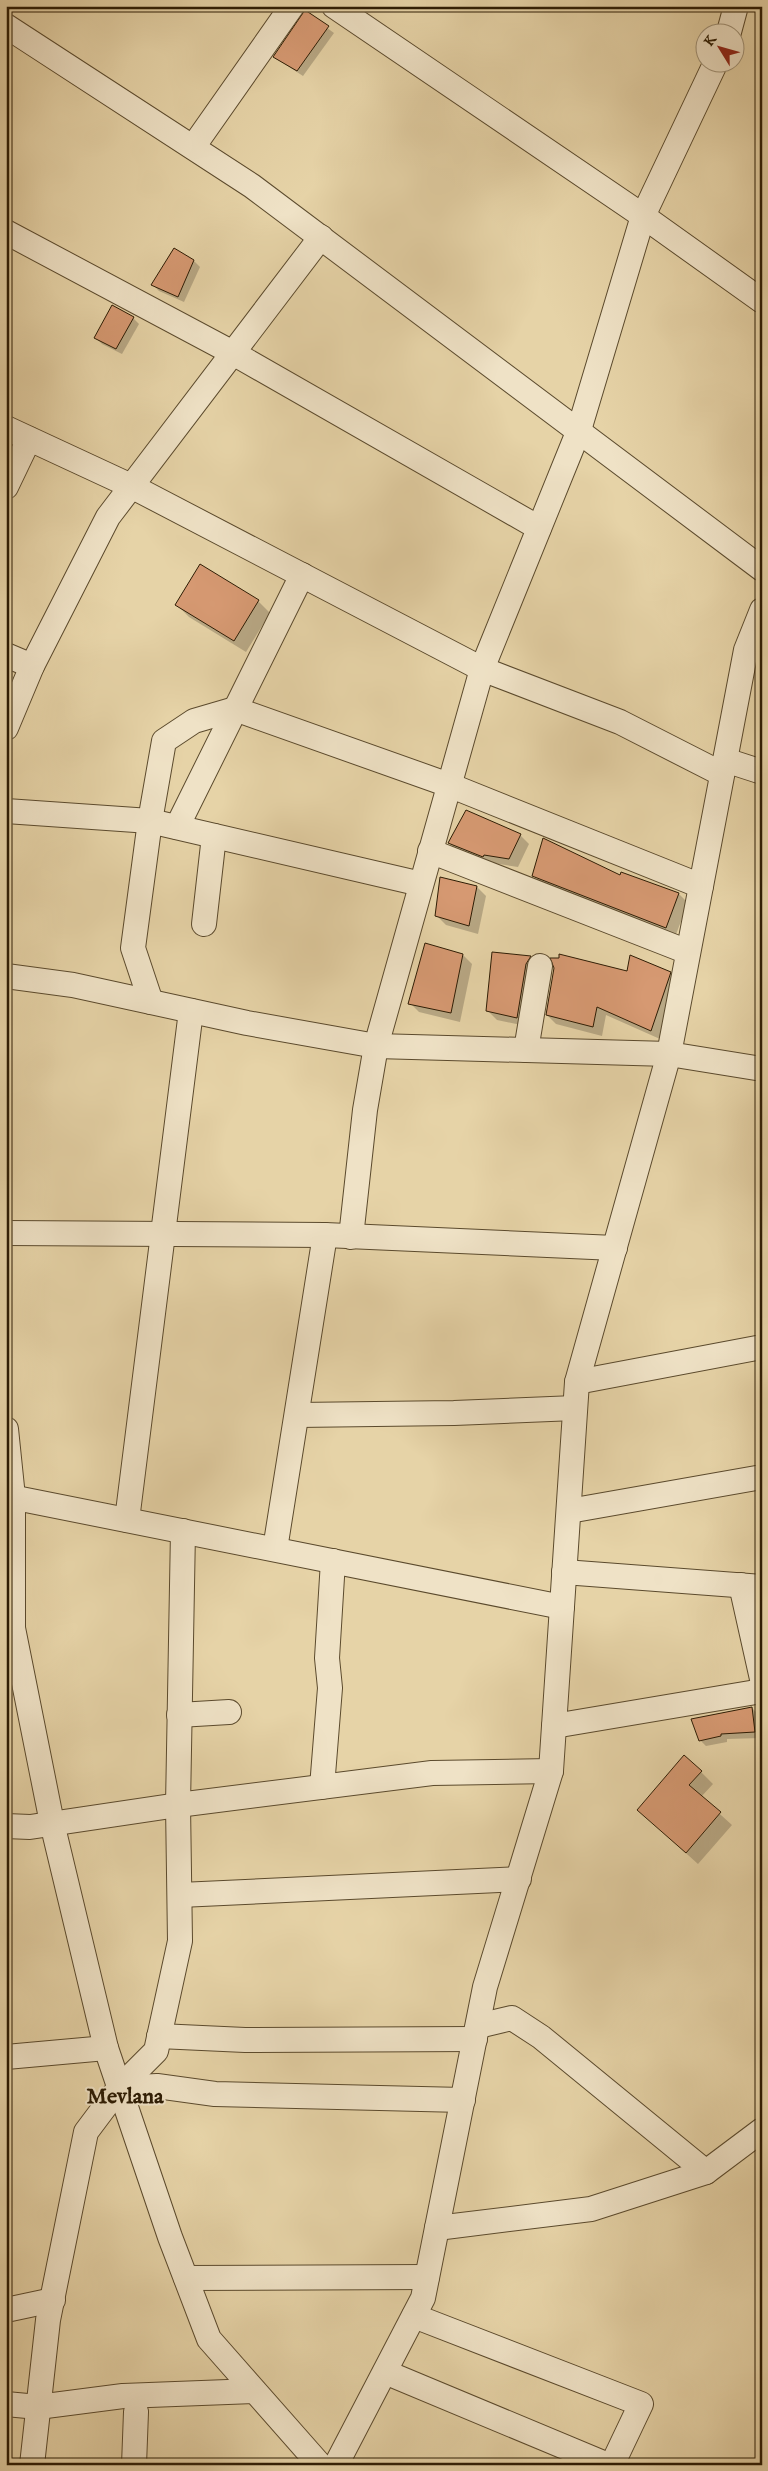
<svg xmlns="http://www.w3.org/2000/svg" width="768" height="2471" font-family="'IM FELL English',serif">
  <rect width="100%" height="100%" fill="#e6d3a7"/>
  <filter id="stains"><feTurbulence type="fractalNoise" baseFrequency=".004" numOctaves="4"/><feColorMatrix values="0 0 0 0 .2 0 0 0 0 .09 0 0 0 0 .02 0 0 0 .5 -.17"/></filter>
  <radialGradient id="worn" r=".72"><stop offset=".6" stop-color="#630" stop-opacity="0"/><stop offset="1" stop-color="#630" stop-opacity=".3"/></radialGradient>
  <g fill="#0003">
    <polygon points="305,12 334,33 303,76 274,57"/>
    <polygon points="194,261 200,267 184,302 159,291 153,285"/>
    <polygon points="133,318 139,324 122,354 102,344 96,338"/>
    <polygon points="258,601 270,613 246,652 189,617 177,605"/>
    <polygon points="520,835 529,844 518,867 493,863 458,852 449,843"/>
    <polygon points="534,876 620,877 679,894 688,903 675,937 543,885"/>
    <polygon points="441,878 477,887 486,896 478,934 446,925 437,916"/>
    <polygon points="493,954 531,957 540,966 526,1026 497,1020 488,1011"/>
    <polygon points="463,955 472,964 460,1022 419,1012 410,1003"/>
    <polygon points="628,973 670,973 679,982 660,1039 606,1015 602,1036 556,1024 547,1015"/>
    <polygon points="752,1708 758,1714 761,1738 727,1739 727,1742 706,1746 700,1740"/>
    <polygon points="701,1772 713,1784 701,1797 732,1825 698,1864 638,1810"/>
  </g>
  <g fill="#d69972" stroke="#2d1c04">
    <polygon points="305,10 329,26 297,71 273,57"/>
    <polygon points="174,248 194,260 178,297 151,285"/>
    <polygon points="112,305 134,317 116,349 94,338"/>
    <polygon points="200,564 259,600 234,641 175,605"/>
    <polygon points="466,810 521,834 509,859 484,855 483,857 448,843"/>
    <polygon points="543,838 620,875 621,872 679,893 666,928 532,876"/>
    <polygon points="440,877 477,886 469,926 435,916"/>
    <polygon points="425,943 463,954 451,1013 408,1004"/>
    <polygon points="492,952 531,956 526,964 517,1018 486,1011"/>
    <polygon points="559,954 627,971 630,955 671,972 651,1031 597,1007 593,1027 546,1015 554,968 550,958 559,958"/>
    <polygon points="752,1707 755,1732 721,1734 721,1736 699,1741 691,1719"/>
    <polygon points="684,1755 702,1771 689,1785 721,1812 686,1853 637,1810"/>
  </g>
  <g fill="none" stroke-linecap="round" stroke-linejoin="round">
    <g stroke="#5b4a2d" stroke-width="26">
      <g id="minor">
        <polyline points="334,6 643,216 762,301"/>
        <polyline points="6,26 252,186 762,569"/>
        <polyline points="729,32 736,6"/>
        <polyline points="193,147 292,6"/>
        <polyline points="6,232 233,353 539,528"/>
        <polyline points="6,428 131,486 482,669 620,722 722,774"/>
        <polyline points="6,487 29,439"/>
        <polyline points="6,655 32,666"/>
        <polyline points="6,728 32,666 108,517 321,237"/>
        <polyline points="725,760 762,772"/>
        <polyline points="6,811 150,821 421,884"/>
        <polyline points="177,827 302,575"/>
        <polyline points="430,851 688,952"/>
        <polyline points="204,924 214,836"/>
        <polyline points="6,976 73,985 247,1023 376,1046 669,1054 762,1069"/>
        <polyline points="151,1002 133,948 150,821 164,741 194,721 235,709 449,785 701,886"/>
        <polyline points="526,1050 540,966"/>
        <polyline points="6,1233 325,1235 615,1248"/>
        <polyline points="351,1237 365,1110 376,1046 482,669 579,430 643,216 716,62"/>
        <polyline points="577,1382 762,1347"/>
        <polyline points="297,1415 454,1413 575,1408"/>
        <polyline points="6,1429 13,1497 13,1628 52,1823 106,2048 170,2237 209,2339 320,2465"/>
        <polyline points="6,1496 562,1607"/>
        <polyline points="569,1511 762,1477"/>
        <polyline points="127,1520 191,1011"/>
        <polyline points="275,1549 325,1235"/>
        <polyline points="564,1572 762,1587"/>
        <polyline points="741,1585 762,1679"/>
        <polyline points="179,1715 229,1712"/>
        <polyline points="554,1726 762,1691"/>
        <polyline points="322,1787 330,1688 327,1658 333,1561"/>
        <polyline points="6,1826 30,1827 178,1805 432,1773 551,1771"/>
        <polyline points="180,1895 519,1879"/>
        <polyline points="478,2026 512,2018 541,2037 706,2172"/>
        <polyline points="159,2036 245,2040 475,2039"/>
        <polyline points="6,2057 106,2048"/>
        <polyline points="119,2088 157,2086 215,2094 463,2100"/>
        <polyline points="437,2228 591,2209 706,2172 762,2130"/>
        <polyline points="186,2278 427,2277"/>
        <polyline points="6,2310 53,2300"/>
        <polyline points="414,2316 641,2404 612,2465"/>
        <polyline points="385,2372 608,2465"/>
        <polyline points="6,2404 38,2407 123,2396 254,2391"/>
        <polyline points="32,2465 48,2320 86,2132 119,2088 156,2051 180,1941 178,1805 183,1531"/>
        <polyline points="134,2465 136,2412"/>
        <polyline points="336,2465 423,2298 485,1987 551,1771 577,1382 669,1054 746,650 762,610"/>
      </g>
    </g>
    <use href="#minor" stroke="#efe2c6" stroke-width="24"/>
  </g>
  <g text-anchor="middle" dominant-baseline="central" stroke-width="4" stroke-linejoin="round" paint-order="stroke">
    <g font-size="22" font-weight="bold" fill="#2d1c04" stroke="#efe2c6">
      <text x="125" y="2097">Mevlana</text>
    </g>
  </g>
  <rect width="768" height="2471" fill="none" stroke="#e6d3a7" stroke-width="25"/>
  <rect x="8" y="8" width="753" height="2456" fill="none" stroke="#2d1c04" stroke-width="2.5"/>
  <rect x="12" y="12" width="743" height="2446" fill="none" stroke="#2d1c04"/>
  <g transform="translate(720 48) rotate(307)"><circle r="24" fill="#efe2c6" stroke="#a19378"/>
  <path d="M0-4L9 19L0 12L-9 19Z" fill="#8f2418"/>
  <text y="-8" font-size="14" font-weight="bold" text-anchor="middle" fill="#2d1c04">K</text>
  </g>
  <rect width="100%" height="100%" filter="url(#stains)"/>
  <rect width="100%" height="100%" fill="url(#worn)"/>
</svg>
